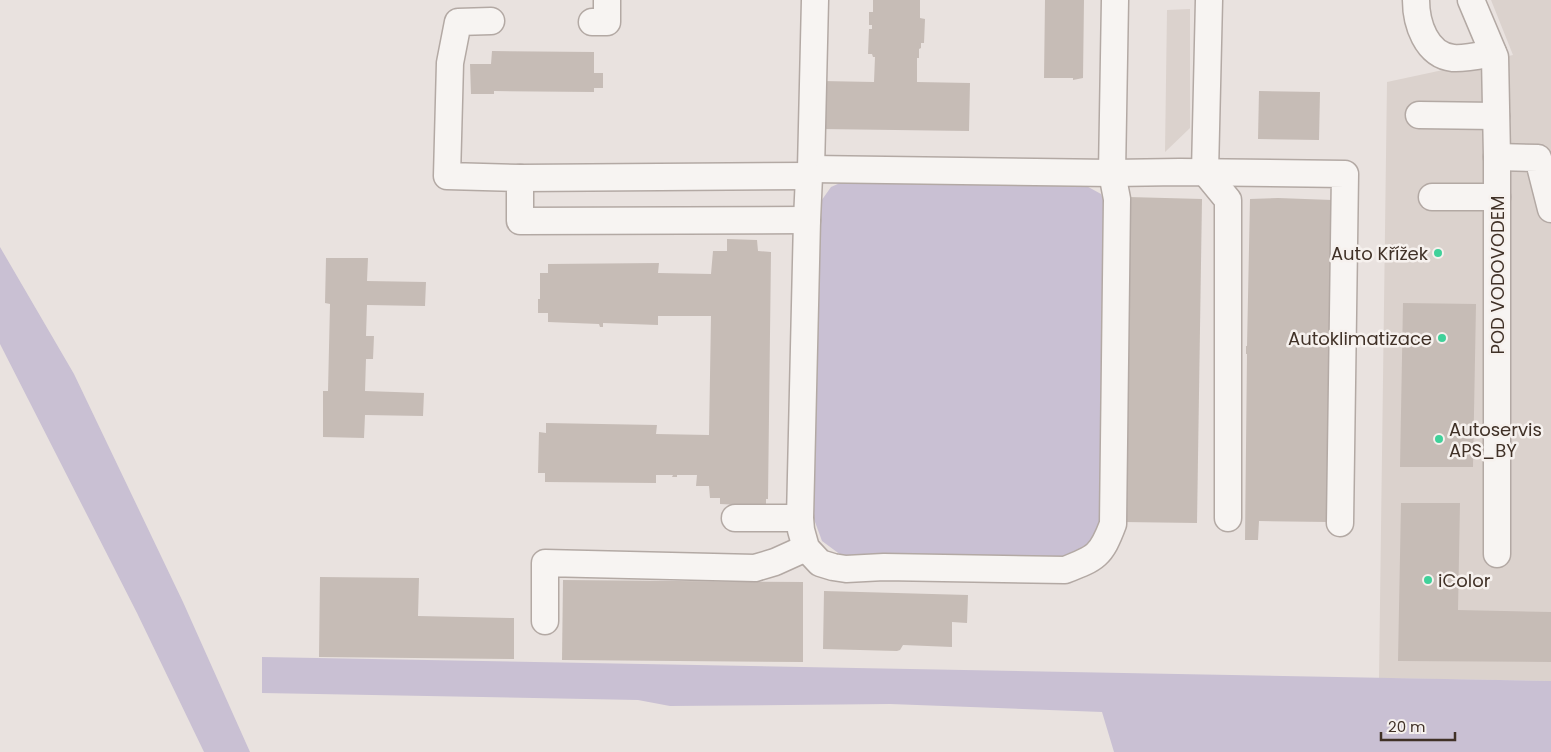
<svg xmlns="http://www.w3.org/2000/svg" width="1551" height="752" font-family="Poppins,sans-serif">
  <rect width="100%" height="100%" fill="#e9e2df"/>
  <g fill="#dbd2cd">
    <polygon points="1491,0 1551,0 1551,681 1379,678 1387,82 1513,55"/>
    <polygon points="1190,9 1190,128 1165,152 1167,10"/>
  </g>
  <g fill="#c9c0d3">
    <polygon points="856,176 1081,183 1101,194 1110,219 1102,529 1083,550 1057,561 845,558 822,541 811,511 819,204 831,187"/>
    <polygon points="0,247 74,374 183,602 250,752 204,752 137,613 0,344"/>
    <polygon points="262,657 1551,681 1551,752 1114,752 1102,712 890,704 670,706 638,700 262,693"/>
  </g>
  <g fill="#c6bcb6">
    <polygon points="873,0 920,0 920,18 925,19 924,43 921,43 921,48 919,49 919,58 917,58 917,82 970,83 969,131 821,129 822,81 874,82 875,57 873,57 872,54 868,54 869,29 872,29 872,25 869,25 869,12 873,12"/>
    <polygon points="1045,0 1084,0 1083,78 1073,80 1073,78 1044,78"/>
    <polygon points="492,51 594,52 594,73 603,73 603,88 594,88 594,92 494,91 494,94 471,94 470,64 491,64"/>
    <polygon points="1259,91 1320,92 1319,140 1258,139"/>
    <polygon points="1128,197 1202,199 1197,523 1123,522"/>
    <polygon points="1278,198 1332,200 1328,522 1259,521 1258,540 1245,540 1247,354 1246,354 1246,346 1247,346 1250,199"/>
    <polygon points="727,239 757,240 758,251 771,252 768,499 766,499 766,506 720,504 720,498 710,498 709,486 696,486 697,475 677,475 677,477 672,477 673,475 656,475 656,483 545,482 545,473 538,473 539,432 546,433 546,423 657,425 656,434 709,435 711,316 658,316 658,325 603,323 603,327 600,327 599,324 548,322 548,313 538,313 538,299 540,299 540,273 548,273 548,264 659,263 658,273 711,274 713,251 727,251"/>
    <polygon points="326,258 368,258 367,281 426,282 425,306 367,305 366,336 374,336 373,359 366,359 365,391 424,393 423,416 365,415 364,438 323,437 323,391 328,391 330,304 325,303"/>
    <polygon points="1403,303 1476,304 1473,467 1400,467"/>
    <polygon points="1401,503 1460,503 1458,610 1551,612 1551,662 1398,661"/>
    <polygon points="320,577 419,578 418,616 514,618 514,659 319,657"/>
    <polygon points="563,580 803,582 803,662 562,660"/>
    <polygon points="824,591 968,595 967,623 952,622 952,647 903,645 900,650 897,651 823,649"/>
  </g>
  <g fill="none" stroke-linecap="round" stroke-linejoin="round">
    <g stroke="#b3a9a4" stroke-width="29">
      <g id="minor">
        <path d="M815,0L811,169L809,176L807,220L800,518L801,530L806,548L820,563L833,567L846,569L884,567L1065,570C1096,558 1101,556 1113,524L1117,199L1112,173L1115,0"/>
        <polyline points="1209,0 1205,172 1228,200 1228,518"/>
        <path d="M1416,0C1416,23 1426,55 1453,58C1464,59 1482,55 1493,53"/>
        <polyline points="1471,0 1495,57 1497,157 1497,554"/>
        <polyline points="491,21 458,22 450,63 447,176 520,178 520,221 807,220"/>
        <polyline points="592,22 607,22 607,0"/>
        <polyline points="1419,115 1496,116"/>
        <polyline points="1497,157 1538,158 1551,209"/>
        <polyline points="811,169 1112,173 1180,172 1345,174 1340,523"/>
        <polyline points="520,178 809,176"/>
        <polyline points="1432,197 1497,197"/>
        <polyline points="735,518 800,518"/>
        <polyline points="545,621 545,563 755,568 775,562 806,548"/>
      </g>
    </g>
    <use href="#minor" stroke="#f7f4f2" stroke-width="26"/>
  </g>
  <g fill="#40d19a" stroke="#f6f1ee" stroke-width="2">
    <circle cx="1438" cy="253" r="5"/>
    <circle cx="1442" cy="338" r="5"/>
    <circle cx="1439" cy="439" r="5"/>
    <circle cx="1428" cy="580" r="5"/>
  </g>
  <g text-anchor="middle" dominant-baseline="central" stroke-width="5" stroke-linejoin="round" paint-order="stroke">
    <g font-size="18" fill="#403127" stroke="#f6f1ee" text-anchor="end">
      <text x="1428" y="253">Auto Křížek</text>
      <text x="1432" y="338">Autoklimatizace</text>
      <text x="1449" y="429" text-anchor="start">Autoservis<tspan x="1449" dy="21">APS_BY</tspan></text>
      <text x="1438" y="580" text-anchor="start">iColor</text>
    </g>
    <g font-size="18" fill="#403127" stroke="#f6f1ee">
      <text transform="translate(1497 275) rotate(-90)">POD VODOVODEM</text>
    </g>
  </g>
  <path d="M1381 732v8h74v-8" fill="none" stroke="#403127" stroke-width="2.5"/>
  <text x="1388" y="732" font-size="15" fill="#403127" stroke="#f6f1ee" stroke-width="4" paint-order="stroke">20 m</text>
</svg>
